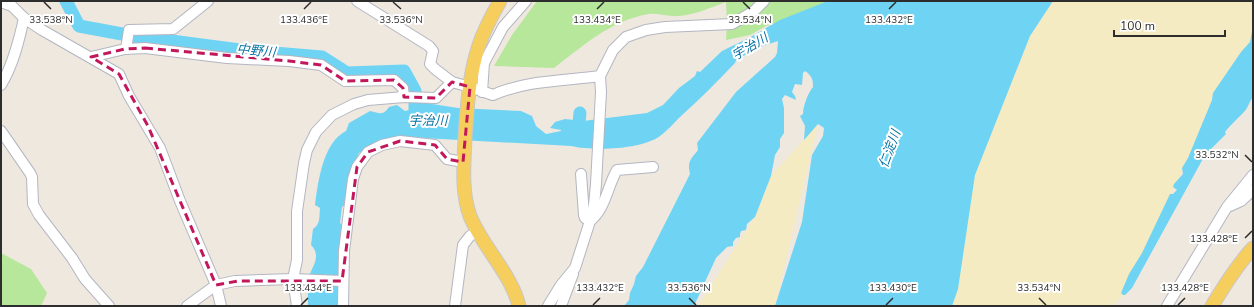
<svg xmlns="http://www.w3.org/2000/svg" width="1254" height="307" font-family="'Nunito Sans','Noto Sans JP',sans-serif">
  <rect width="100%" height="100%" fill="#efe8df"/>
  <g fill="#b6e79a">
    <path d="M537,1H839L787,21L766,26L750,35L726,40L727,24L726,2C712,7 695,15 679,16C669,17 659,13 649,14C611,20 583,46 554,68L494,66L512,35Z"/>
    <polygon points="1,253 31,269 47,293 41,306 1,306"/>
  </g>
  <g fill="#f4ebc2">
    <polygon points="1053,1 1253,1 1253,26 1250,42 1241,52 1213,93 1212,100 1188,158 1123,295 1113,306 950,306 975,175 1030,36"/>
    <polygon points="818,124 775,306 698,306 755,217 771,176"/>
  </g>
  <g fill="#6fd4f4">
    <path d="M828,1H1053L1030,36L975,175L958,289L952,306H775L802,222L812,155L823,136L824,128L818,124L804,140L805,126L800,116L803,114C803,106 808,93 813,87C813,79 812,76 805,71L803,73L802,85L795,84L792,92L795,96L796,100L785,95L782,99L784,108V133L780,139V147L775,155L771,176L755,217L747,224L746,230L741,231L740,234V237L736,238L733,242V246L727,247L716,258L694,306H624L629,300L630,293L634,284L636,276L643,267L690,174C687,161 691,159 698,150L697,143L736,92L775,57L777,53L778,41L760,47L736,60L735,63C717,82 699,100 680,117C674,123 667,131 660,136C641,150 593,151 571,146L404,137L389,138L359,153L349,175L347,203L342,207L340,223L346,229L341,233L340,236L343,239L339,306H308C308,297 307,286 309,277C312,266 322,256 311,245L313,229C321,224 319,216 320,208L315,205C318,182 323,142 346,131L349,123L370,111C380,113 383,116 389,107L397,105L405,111L409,110L413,101L458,108L521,111L532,116L536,126L546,134L561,131V130L550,128L555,122L565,119L583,121L647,113L663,105L679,88L695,76L697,71L700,72L722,51L728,48L747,39L780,20Z"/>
    <path d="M1253,26V97C1250,101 1249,104 1247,108C1244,113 1230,125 1225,132L1226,134L1205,155L1132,288L1125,295H1123L1121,293L1129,274L1142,253L1170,194H1173L1177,190L1173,187L1174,184L1183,174L1182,168L1188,158L1212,100L1213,93L1241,52L1250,42Z"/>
  </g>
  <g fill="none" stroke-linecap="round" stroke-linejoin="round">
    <g stroke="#6fd4f4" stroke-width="13">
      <polyline points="66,1 79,26 133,36 240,50 322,57 347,73 404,71 415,91 415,110"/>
      <polyline points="578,133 580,113"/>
    </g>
    <g stroke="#b3b6c1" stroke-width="12">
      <g id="minor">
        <path d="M357,1L429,46L433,51L430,64L435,69L452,82L470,87L493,95C527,80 564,81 600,76"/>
        <polyline points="1,2 12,6 24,18 42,30 119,74 129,96 160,148 180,201 216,285 221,306"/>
        <polyline points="126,49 129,30 173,29 208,1"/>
        <polyline points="91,57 125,49 145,48 227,58 289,61 321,65 345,81 394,80 403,88 404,97"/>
        <path d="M1,85C13,65 19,41 24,18"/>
        <polyline points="482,92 484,63 503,27 526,1"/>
        <polyline points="1,131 30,173 32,177 33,204 39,215 72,258 85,279 109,306"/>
        <path d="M581,174L584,215L585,218L590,221C606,208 607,187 617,170L653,167"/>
        <polyline points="1230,206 1241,201 1253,190"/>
        <polyline points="187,306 216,285 235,281 293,279 342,281"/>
        <polyline points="297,306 293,279 297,260 297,211 304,163 307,150 316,132 332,115 354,104 368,100 404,97 436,98 452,82"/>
        <polyline points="343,306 344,251 353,179 357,167 368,152 382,145 400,141 435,145 447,159 463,162"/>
        <polyline points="455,306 463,245 470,236 478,231"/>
        <polyline points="548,306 561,285 575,268 590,221 594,205 596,184 601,92 600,76 613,50 626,37 646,30 665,27 732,24 754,11 764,1"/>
        <polyline points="561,306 573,274"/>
        <polyline points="1167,306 1227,207 1253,175"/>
      </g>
    </g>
    <g stroke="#c8c8c8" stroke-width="15">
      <g id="major">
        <path d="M500,1C492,15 484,30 479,45C469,75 467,107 465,138C464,163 461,191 470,216C482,246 512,275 519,306"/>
        <path d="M1212,306C1224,286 1237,265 1253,248"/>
      </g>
    </g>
    <use href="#minor" stroke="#fff" stroke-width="10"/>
    <use href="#major" stroke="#f6ce5d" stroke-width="13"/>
  </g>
  <path fill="none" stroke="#c2185b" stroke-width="3" stroke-dasharray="8 5" stroke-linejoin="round" d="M145,48L289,61L321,65L345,81L394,80L403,88L404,97L436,98L452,82L470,87L463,162L447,159L435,145L400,141L368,152L357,167L342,281H238L216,285L148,126L119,74L91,57L125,49Z"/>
  <path fill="none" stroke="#2d2d2d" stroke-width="1.5" d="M44,2L51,9M393,2L401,9M743,2L750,9M304,9L311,2M597,9L604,2M889,9L896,2M1245,155L1252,162M1245,238L1252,231M689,298L696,305M1039,298L1046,305M301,305L308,298M593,305L600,298M886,305L893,298M1178,305L1185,298"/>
  <g text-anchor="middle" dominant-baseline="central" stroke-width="4" stroke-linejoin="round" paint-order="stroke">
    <g font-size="13" font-style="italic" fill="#0873a5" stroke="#fff">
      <text transform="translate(750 47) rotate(-31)">宇治川</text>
      <text transform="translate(256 51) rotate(5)">中野川</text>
      <text x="428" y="121">宇治川</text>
      <text transform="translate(890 149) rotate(-70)">仁淀川</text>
    </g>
  </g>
  <g font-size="10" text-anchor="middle" fill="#2d2d2d" stroke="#fff" stroke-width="4" stroke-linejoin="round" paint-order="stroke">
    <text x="750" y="23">33.534°N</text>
    <text x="51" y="23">33.538°N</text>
    <text x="304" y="23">133.436°E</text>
    <text x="401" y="23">33.536°N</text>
    <text x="597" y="23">133.434°E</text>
    <text x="889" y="23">133.432°E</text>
    <text x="1217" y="158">33.532°N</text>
    <text x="1214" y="242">133.428°E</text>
    <text x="308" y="291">133.434°E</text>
    <text x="600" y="291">133.432°E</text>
    <text x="689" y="291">33.536°N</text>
    <text x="893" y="291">133.430°E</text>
    <text x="1039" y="291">33.534°N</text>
    <text x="1185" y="291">133.428°E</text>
  </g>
  <rect width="1254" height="307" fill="none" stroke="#2d2d2d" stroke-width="4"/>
  <path d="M1114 30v6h111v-6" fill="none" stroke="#2d2d2d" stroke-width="2"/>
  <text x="1120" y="30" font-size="12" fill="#2d2d2d" stroke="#ffffff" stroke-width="3" paint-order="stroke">100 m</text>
</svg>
